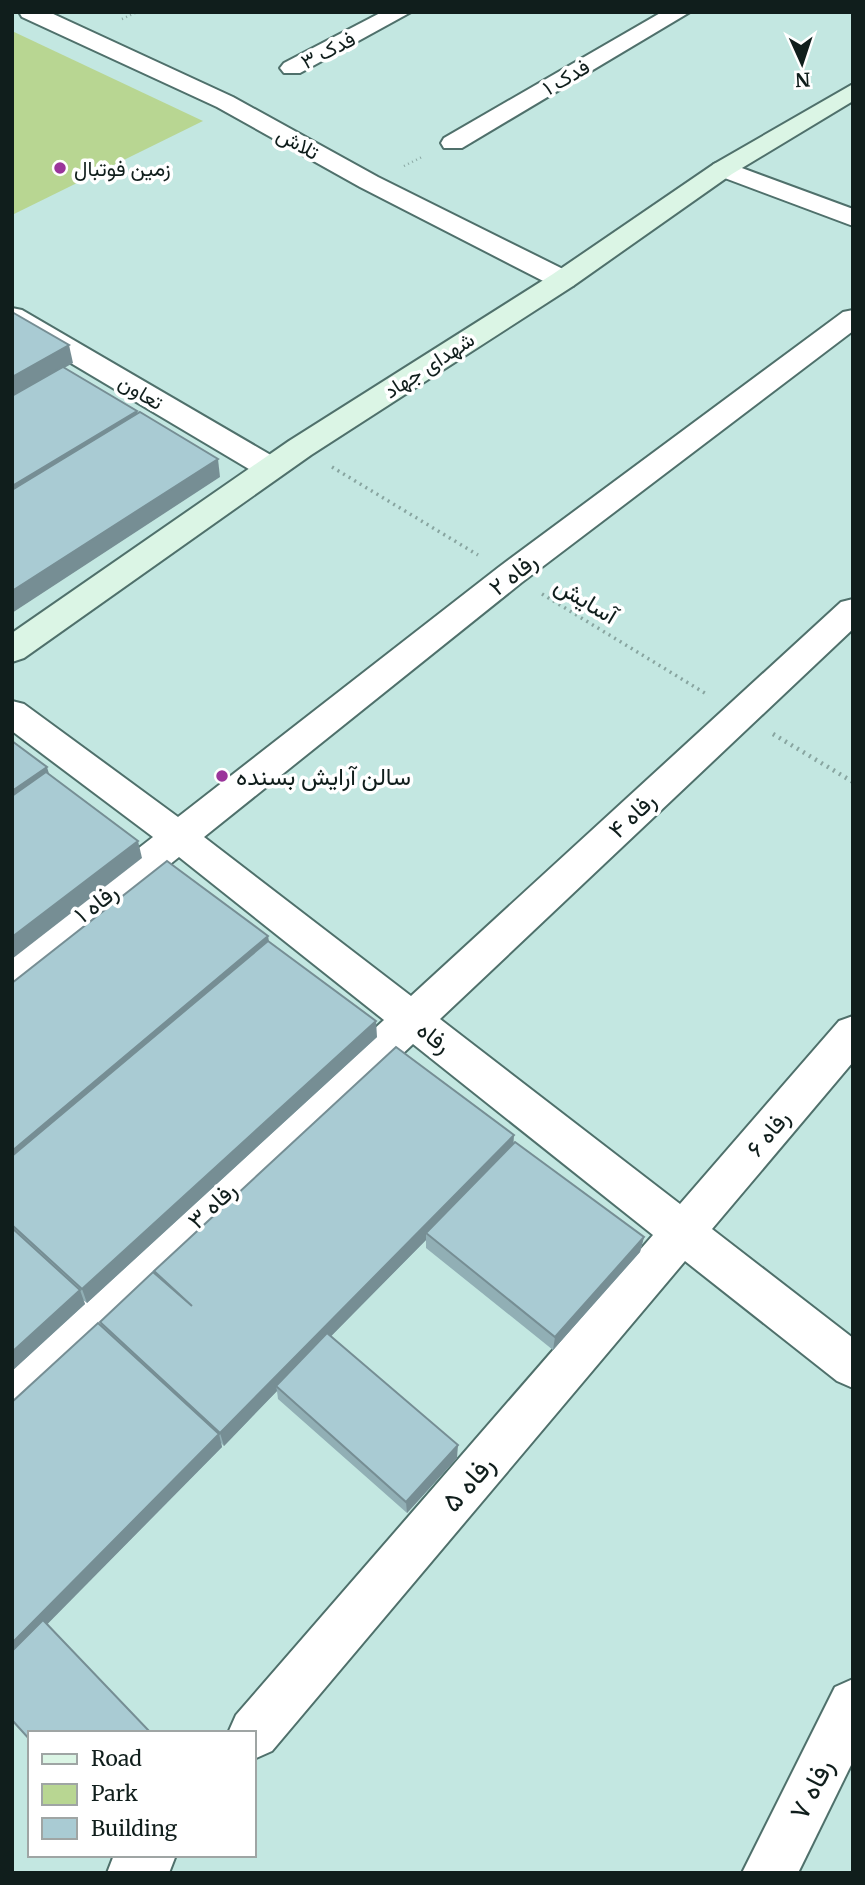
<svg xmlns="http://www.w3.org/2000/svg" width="865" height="1885" font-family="Merriweather,Vazirmatn,serif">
  <rect width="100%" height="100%" fill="#c3e7e1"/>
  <polygon fill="#b8d692" points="12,31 203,121 12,215"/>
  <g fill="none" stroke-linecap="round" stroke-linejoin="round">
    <g stroke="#4f706b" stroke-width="4">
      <g id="street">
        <polygon points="19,12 49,12 233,97 378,177 573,274 576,280 573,286 553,286 360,187 217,107 22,17"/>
        <polygon points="382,12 411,12 300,73 284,73 280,68 284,63"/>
        <polygon points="662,12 690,12 462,148 444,148 441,143 444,138"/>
        <polygon points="723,161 853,209 853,226 714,174 710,169 714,164"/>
        <polygon points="12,308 22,310 281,461 285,468 281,475 270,477 259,475 12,328"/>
        <polygon points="853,310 853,331 521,583 204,837 411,996 841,602 853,599 853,629 440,1019 680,1204 839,1021 853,1016 853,1062 712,1229 853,1338 853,1388 837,1381 685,1261 272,1751 254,1759 254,1733 228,1733 236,1715 653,1235 413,1044 28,1407 12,1413 12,1360 384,1020 179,857 26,980 12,985 12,947 153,837 12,731 12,701 24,704 178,817 499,567 843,312"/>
        <polygon points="853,1679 853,1761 798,1873 742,1873 835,1687"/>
        <polygon points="114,1855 176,1855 169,1873 107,1873"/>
      </g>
    </g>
    <g stroke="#4f706b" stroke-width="4">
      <polygon id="secondary" points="853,84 853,101 732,174 573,286 311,455 24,658 12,662 12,633 289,441 553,274 714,164"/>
    </g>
    <g stroke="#88a5a0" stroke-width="2.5" stroke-dasharray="1 3.5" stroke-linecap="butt">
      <polyline points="122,19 137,12"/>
      <polyline points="404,166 422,157"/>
    </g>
    <g stroke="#88a5a0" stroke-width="3.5" stroke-dasharray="2 4.5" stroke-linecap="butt">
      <polyline points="332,467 478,555"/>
      <polyline points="542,594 708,695"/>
    </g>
    <polyline stroke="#88a5a0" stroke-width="4.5" stroke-dasharray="2 5" stroke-linecap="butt" points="773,734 853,782"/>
    <use href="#street" fill="#fff" fill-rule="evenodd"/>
    <use href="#secondary" fill="#dbf5e5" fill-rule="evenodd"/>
  </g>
  <g fill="#91afb5">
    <polygon points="268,936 269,942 377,1037 87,1303 83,1300 85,1304 12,1371 12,983"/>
    <polygon points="513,1144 644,1237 640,1252 553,1350 426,1248 426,1240 331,1336 457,1458 407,1513 278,1399 277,1391 224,1446 221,1443 222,1447 47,1624 101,1325 100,1322 155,1274 154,1271"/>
  </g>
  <g fill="#768e94">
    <polygon points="69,345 73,363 12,398 12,377"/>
    <polygon points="137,411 140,429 12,507 12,486"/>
    <polygon points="218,459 220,477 12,613 12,591"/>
    <polygon points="47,767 52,784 12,813 12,791"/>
    <polygon points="138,841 142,858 12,959 12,937"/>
    <polygon points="268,936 270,953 12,1172 12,1151"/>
    <polygon points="376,1021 377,1037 87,1303 82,1289"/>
    <polygon points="514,1135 513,1151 426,1233 426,1240 279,1389 276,1386 277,1391 224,1446 220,1433"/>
    <polygon points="644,1237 640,1252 553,1350 555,1337"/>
    <polygon points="80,1290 85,1304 12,1371 12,1352"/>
    <polygon points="219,1434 222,1447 12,1660 12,1643"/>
    <polygon points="458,1445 457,1458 407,1513 406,1502"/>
  </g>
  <g fill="#a9cbd3" stroke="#768e94" stroke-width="2">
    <polygon points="12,312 69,345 12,377"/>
    <polygon points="63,367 137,411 12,486 12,396"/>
    <polygon points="140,412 218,459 12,591 12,490"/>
    <polygon points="12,741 47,767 12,791"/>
    <polygon points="46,772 138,841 12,937 12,796"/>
    <polygon points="167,861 268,936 12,1151 12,983"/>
    <polygon points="268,941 376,1021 82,1289 12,1225 12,1156"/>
    <polygon points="396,1047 514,1135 220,1433 100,1322 153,1272 192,1306 154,1271"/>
    <polygon points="515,1142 644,1237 555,1337 426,1233"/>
    <polygon points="12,1228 80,1290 12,1352"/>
    <polygon points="98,1323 219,1434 12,1643 12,1402"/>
    <polygon points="327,1333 458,1445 406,1502 276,1386"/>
    <polygon points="43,1620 151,1733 30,1733 30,1740 12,1720 12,1651"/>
  </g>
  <g fill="#9a359b" stroke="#fff" stroke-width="2.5">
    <circle cx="60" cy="168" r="7"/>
    <circle cx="222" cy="776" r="7"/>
  </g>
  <g text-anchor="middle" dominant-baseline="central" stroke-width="7" stroke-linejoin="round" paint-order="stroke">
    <g font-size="21" fill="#101e1c" stroke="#fff">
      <text transform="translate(328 50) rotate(-27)">فدک ۳</text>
      <text transform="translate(566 77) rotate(-30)">فدک ۱</text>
      <text transform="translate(298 143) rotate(29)">تلاش</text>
      <text transform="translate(429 365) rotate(-33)">شهدای جهاد</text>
      <text transform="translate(141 392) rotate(31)">تعاون</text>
    </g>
    <g font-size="21" fill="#101e1c" stroke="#fff" text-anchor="start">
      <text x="74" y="168">زمین فوتبال</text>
    </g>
    <g font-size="24" fill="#101e1c" stroke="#fff">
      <text transform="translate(513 574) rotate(-38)">رفاه ۲</text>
      <text transform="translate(586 600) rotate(31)">آسایش</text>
      <text transform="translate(632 815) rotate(-43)">رفاه ۴</text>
      <text transform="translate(96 903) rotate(-38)">رفاه ۱</text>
      <text transform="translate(434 1037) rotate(38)">رفاه</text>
      <text transform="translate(768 1133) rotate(-50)">رفاه ۶</text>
      <text transform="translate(212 1205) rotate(-43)">رفاه ۳</text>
    </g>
    <g font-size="24" fill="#101e1c" stroke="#fff" text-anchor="start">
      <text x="236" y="776">سالن آرایش بسنده</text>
    </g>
    <g font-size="28" fill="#101e1c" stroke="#fff">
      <text transform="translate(468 1483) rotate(-49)">رفاه ۵</text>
      <text transform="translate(811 1789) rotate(-63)">رفاه ۷</text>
    </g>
  </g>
  <rect width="865" height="1885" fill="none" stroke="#101e1c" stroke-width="28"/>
  <rect x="28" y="1731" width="228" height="126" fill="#ffffff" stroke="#9fa5a4" stroke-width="2"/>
  <rect x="42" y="1754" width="35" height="10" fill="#dbf5e5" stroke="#9fa5a4" stroke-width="2"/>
  <text x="91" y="1766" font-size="21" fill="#101e1c">Road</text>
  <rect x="42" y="1784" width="35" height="21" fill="#b8d692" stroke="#9fa5a4" stroke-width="2"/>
  <text x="91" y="1801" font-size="21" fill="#101e1c">Park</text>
  <rect x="42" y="1818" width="35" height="21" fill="#a9cbd3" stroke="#9fa5a4" stroke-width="2"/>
  <text x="91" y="1836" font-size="21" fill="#101e1c">Building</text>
  <g transform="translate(802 63) rotate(177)" stroke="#ffffff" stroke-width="5" paint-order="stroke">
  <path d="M0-5L12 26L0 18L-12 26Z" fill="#101e1c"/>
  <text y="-10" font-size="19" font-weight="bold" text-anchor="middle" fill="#101e1c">N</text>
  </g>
</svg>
